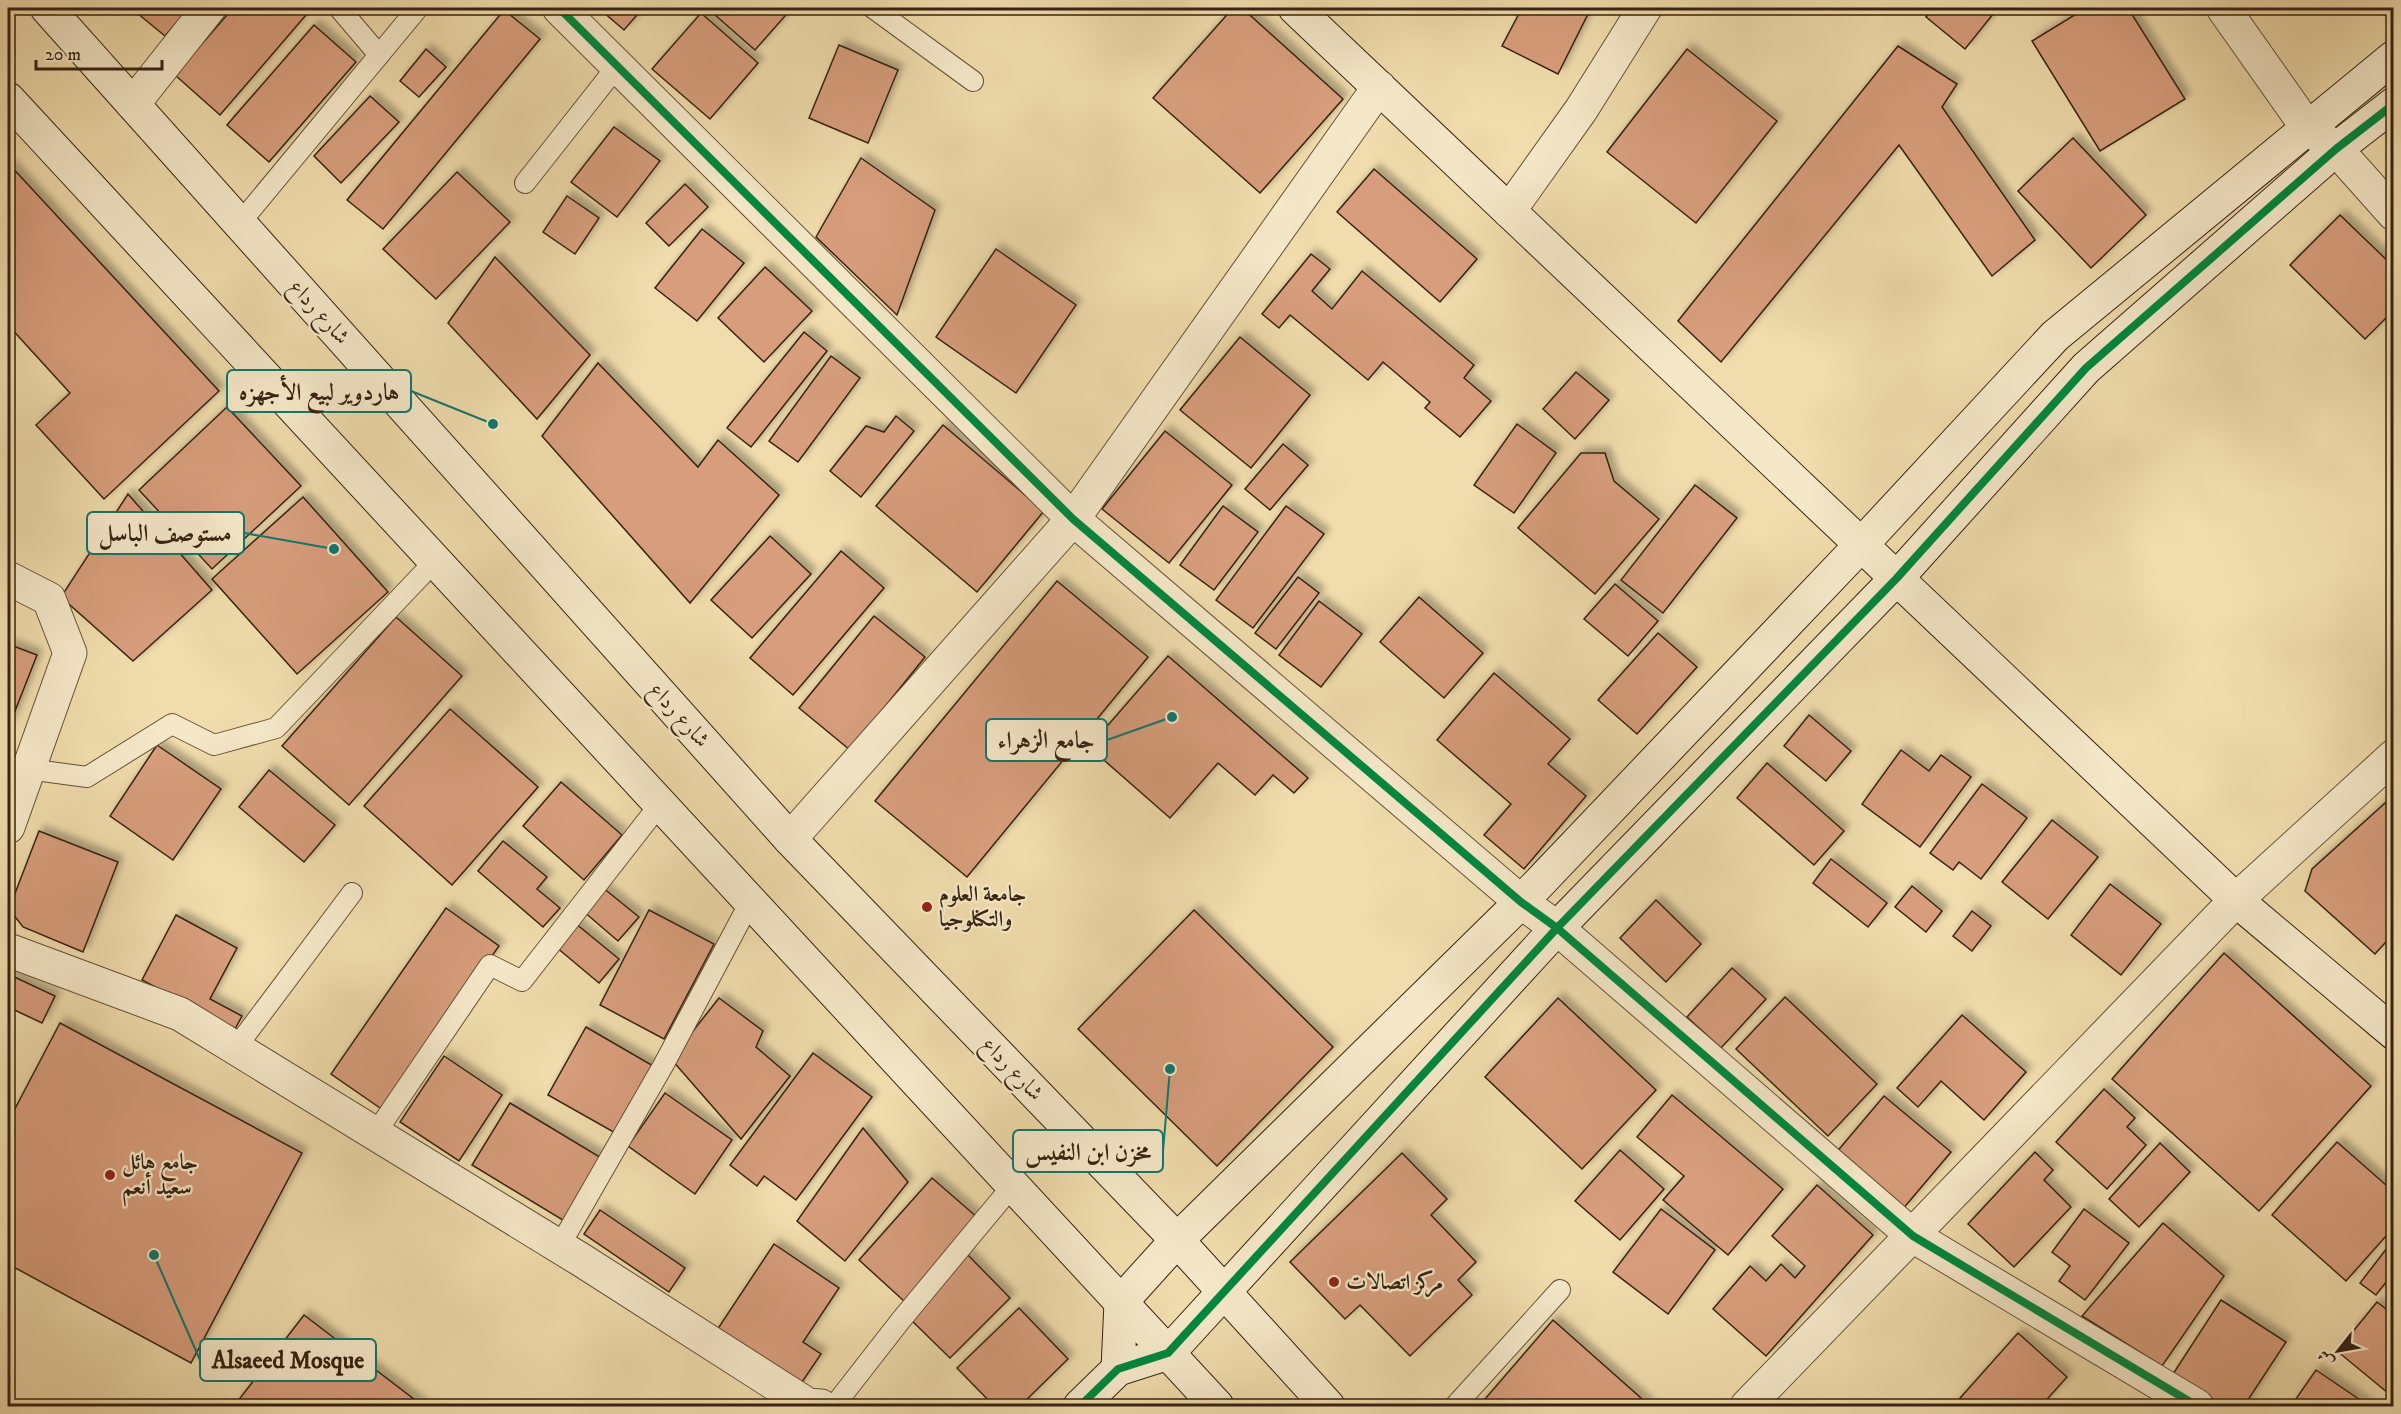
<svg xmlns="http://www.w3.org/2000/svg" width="2401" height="1414" font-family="'IM FELL DW Pica',Amiri,serif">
  <defs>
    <filter id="shadow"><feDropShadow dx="5.5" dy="-5.5" stdDeviation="3" flood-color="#0004"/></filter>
  </defs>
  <rect width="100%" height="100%" fill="#f0dcac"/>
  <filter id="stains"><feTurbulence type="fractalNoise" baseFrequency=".00333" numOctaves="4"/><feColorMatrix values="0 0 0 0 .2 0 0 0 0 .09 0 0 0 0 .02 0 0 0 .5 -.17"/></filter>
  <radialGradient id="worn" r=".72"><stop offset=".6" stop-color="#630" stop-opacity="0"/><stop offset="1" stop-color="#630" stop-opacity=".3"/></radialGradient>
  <g fill="#d79d7b" stroke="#362212" stroke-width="1.5" filter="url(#shadow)">
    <polygon points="131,8 189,8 165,36"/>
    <polygon points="233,8 312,8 220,115 175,75"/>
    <polygon points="606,8 643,8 624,30 602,11"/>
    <polygon points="707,8 792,8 755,50"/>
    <polygon points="1233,8 1242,8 1343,99 1260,193 1153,98"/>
    <polygon points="1522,8 1591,8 1558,74 1502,46"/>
    <polygon points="1934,8 1998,8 1965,49 1926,17"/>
    <polygon points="2086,8 2128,8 2185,99 2100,151 2032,41"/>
    <polygon points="504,10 540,39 383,229 347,200"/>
    <polygon points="701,13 758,63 710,119 652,69"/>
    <polygon points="314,25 356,62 269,162 227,125"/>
    <polygon points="839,45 898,70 868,143 809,118"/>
    <polygon points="1898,46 1957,84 1942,107 2035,240 1992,276 1899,145 1721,362 1678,321"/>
    <polygon points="426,49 446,67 419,97 400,81"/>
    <polygon points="1687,49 1777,121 1696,223 1607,152"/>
    <polygon points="370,96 399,122 341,183 314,156"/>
    <polygon points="614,127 660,161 617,217 571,182"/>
    <polygon points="2073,138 2146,215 2091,268 2018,191"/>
    <polygon points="861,158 935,210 897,315 816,237"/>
    <polygon points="8,163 219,391 104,499 36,425 70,393 8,325"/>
    <polygon points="1374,169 1477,259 1440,302 1337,212"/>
    <polygon points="457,172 510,222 436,299 383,249"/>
    <polygon points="685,184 708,207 669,246 646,223"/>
    <polygon points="567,196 599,218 575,254 543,232"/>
    <polygon points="2340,215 2394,267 2394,310 2365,339 2290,265"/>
    <polygon points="702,229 744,263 697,321 655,288"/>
    <polygon points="996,249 1076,305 1016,393 936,337"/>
    <polygon points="1311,254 1330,269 1312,291 1332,309 1362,271 1474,365 1464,378 1491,401 1460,437 1425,408 1430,402 1383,362 1368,380 1290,315 1279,328 1262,314"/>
    <polygon points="495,257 590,355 537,419 448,323"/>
    <polygon points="765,267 812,311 764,362 718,318"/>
    <polygon points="804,332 827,351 751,447 727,428"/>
    <polygon points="1240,337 1310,395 1251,468 1180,410"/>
    <polygon points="831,356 860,378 798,462 769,441"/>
    <polygon points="598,363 698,467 718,440 779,495 690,603 542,436"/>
    <polygon points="1576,372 1609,400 1575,439 1543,409"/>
    <polygon points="227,407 301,486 212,569 139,490"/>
    <polygon points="896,416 914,431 861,497 830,471 866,426 884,432"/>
    <polygon points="1517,424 1556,453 1514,513 1474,485"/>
    <polygon points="943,425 1044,511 977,592 876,506"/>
    <polygon points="1165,431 1232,485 1169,563 1102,509"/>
    <polygon points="1283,444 1308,465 1270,510 1245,489"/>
    <polygon points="1581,453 1605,453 1614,481 1659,519 1595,594 1518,528"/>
    <polygon points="1695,485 1737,518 1663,613 1621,580"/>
    <polygon points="128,494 212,590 133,661 61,597"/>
    <polygon points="303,497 388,592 297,674 212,579"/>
    <polygon points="1223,506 1258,532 1214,590 1180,565"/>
    <polygon points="1286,506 1324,534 1253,628 1216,600"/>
    <polygon points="770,536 811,574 752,638 711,600"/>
    <polygon points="841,551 884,588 793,695 750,658"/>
    <polygon points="1298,577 1319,593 1276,649 1255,633"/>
    <polygon points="1057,581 1148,657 967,877 875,801"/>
    <polygon points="1615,584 1658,621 1628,656 1584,619"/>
    <polygon points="1419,597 1483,653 1444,698 1380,642"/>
    <polygon points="1319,601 1362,634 1321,687 1279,655"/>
    <polygon points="874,616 925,657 850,750 799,708"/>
    <polygon points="396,617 462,676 349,805 282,746"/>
    <polygon points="1658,633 1697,667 1637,734 1598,700"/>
    <polygon points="8,644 37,655 8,729"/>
    <polygon points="1168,656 1308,778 1294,793 1273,775 1255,795 1218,763 1170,818 1089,747"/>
    <polygon points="1494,673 1570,739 1548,764 1586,796 1524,869 1484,835 1511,804 1437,740"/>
    <polygon points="450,709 538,787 452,885 364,806"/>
    <polygon points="1809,715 1851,751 1826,781 1784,746"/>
    <polygon points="157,745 221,789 173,860 110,816"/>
    <polygon points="1901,750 1929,771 1941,755 1971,777 1920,847 1862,804"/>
    <polygon points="1767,763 1844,831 1814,865 1737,798"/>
    <polygon points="269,770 335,825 304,862 239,807"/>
    <polygon points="561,782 622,835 584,880 523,826"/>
    <polygon points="1982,784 2027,818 1981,879 1959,862 1953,870 1930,853"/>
    <polygon points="2394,795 2394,933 2375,954 2305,891 2312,869"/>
    <polygon points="2052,820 2098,857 2048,919 2002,882"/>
    <polygon points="39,831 118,862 83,952 23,927 9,909"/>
    <polygon points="503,841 547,877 537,889 560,908 543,927 478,871"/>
    <polygon points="1831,859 1887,903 1868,927 1813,883"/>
    <polygon points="2110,884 2161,924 2121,975 2071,935"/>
    <polygon points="1912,886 1942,911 1926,932 1895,907"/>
    <polygon points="602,887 639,917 618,941 583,911"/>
    <polygon points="1656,900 1701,944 1666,982 1620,938"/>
    <polygon points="446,908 499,946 383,1110 331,1074"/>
    <polygon points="649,910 714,944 664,1039 600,1005"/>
    <polygon points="1194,910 1333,1047 1217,1166 1078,1029"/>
    <polygon points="1972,911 1991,926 1972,951 1953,936"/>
    <polygon points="176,915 237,948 210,999 242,1016 235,1029 142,980"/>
    <polygon points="575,923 619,959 599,983 556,947"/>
    <polygon points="2224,953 2371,1086 2259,1211 2112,1079"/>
    <polygon points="1732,968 1766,999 1721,1048 1687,1017"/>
    <polygon points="8,974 55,996 42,1023 8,1007"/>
    <polygon points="1785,997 1877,1084 1828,1136 1736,1049"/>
    <polygon points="719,998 763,1031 756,1047 790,1076 741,1139 671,1059"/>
    <polygon points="1558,998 1656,1090 1582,1169 1485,1077"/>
    <polygon points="1962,1015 2026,1072 1984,1120 1941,1081 1918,1107 1897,1088"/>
    <polygon points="60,1023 302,1153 191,1363 8,1264 8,1122"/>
    <polygon points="586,1027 655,1067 617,1134 548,1095"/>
    <polygon points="813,1053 872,1097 796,1200 764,1176 757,1186 730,1165"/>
    <polygon points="444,1056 502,1095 459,1161 400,1122"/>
    <polygon points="2104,1089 2135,1118 2127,1127 2146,1145 2107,1189 2056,1142"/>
    <polygon points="665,1093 732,1140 695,1194 628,1146"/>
    <polygon points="1672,1095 1783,1189 1728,1255 1663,1200 1684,1176 1637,1137"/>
    <polygon points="1884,1096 1951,1152 1902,1210 1835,1154"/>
    <polygon points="510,1103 603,1159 566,1222 472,1165"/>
    <polygon points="863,1128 908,1182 845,1261 797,1221"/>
    <polygon points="2337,1142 2394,1192 2394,1227 2346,1281 2272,1215"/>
    <polygon points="2160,1143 2190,1172 2139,1227 2109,1199"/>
    <polygon points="1620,1150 1664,1189 1620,1240 1575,1201"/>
    <polygon points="2035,1152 2053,1170 2044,1180 2071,1207 2014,1267 1968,1224"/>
    <polygon points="1402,1153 1447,1199 1431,1215 1476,1262 1458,1280 1472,1295 1410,1356 1360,1305 1345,1319 1290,1262"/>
    <polygon points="932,1178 978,1218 904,1301 859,1260"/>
    <polygon points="1817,1185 1873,1235 1766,1356 1713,1309 1750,1266 1766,1281 1781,1264 1795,1278 1805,1266 1772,1236"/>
    <polygon points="1661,1209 1715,1250 1668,1314 1613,1272"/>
    <polygon points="2084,1209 2129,1243 2085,1300 2059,1281 2070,1266 2052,1252"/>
    <polygon points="600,1210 685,1268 669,1292 584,1234"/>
    <polygon points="2163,1223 2224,1276 2162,1366 2082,1316"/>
    <polygon points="2394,1239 2394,1272 2376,1295 2360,1283"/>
    <polygon points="774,1244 839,1288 803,1342 821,1354 798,1388 715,1333"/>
    <polygon points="967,1254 1010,1298 950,1358 906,1315"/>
    <polygon points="2221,1300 2286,1342 2244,1406 2223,1406 2173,1374"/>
    <polygon points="2377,1302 2394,1315 2394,1386 2388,1393 2337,1351"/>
    <polygon points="1019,1308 1068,1359 1020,1406 994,1406 957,1368"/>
    <polygon points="304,1315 423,1406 234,1406"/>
    <polygon points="1553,1320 1650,1406 1479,1406"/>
    <polygon points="2018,1333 2067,1377 2041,1406 1953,1406"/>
    <polygon points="2316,1370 2369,1406 2291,1406"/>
  </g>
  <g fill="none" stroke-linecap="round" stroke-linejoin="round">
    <g stroke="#645038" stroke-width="22">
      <g id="lane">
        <polyline points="339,8 379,55"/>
        <polyline points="873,8 973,81"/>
        <polyline points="525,183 618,65"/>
        <polyline points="240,223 418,8"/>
        <polyline points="28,769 87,777 172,724 214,745 276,728 435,561"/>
        <polyline points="235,1049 352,893"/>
        <polyline points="375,1134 490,965 522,981 660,804"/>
        <polyline points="559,1247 664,1064 750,902"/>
        <polyline points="834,1406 901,1320 1013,1185"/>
        <polyline points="1455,1406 1560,1290"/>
      </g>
    </g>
    <g stroke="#645038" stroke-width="35">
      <g id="street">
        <polyline points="559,8 1073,519 1521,902 1557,928 1913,1236 2197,1406"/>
        <polyline points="2223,8 2307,127 2336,149 2394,214"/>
        <polyline points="133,104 209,8"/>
        <polyline points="1509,211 1581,110 1645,8"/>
        <polyline points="8,578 49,599 70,653 8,827"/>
        <polyline points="790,839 1073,519 1379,87"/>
        <polyline points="8,950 180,1014 583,1261 808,1405 821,1406"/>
        <polyline points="1747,1406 2236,900 2394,756"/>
      </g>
    </g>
    <g stroke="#362212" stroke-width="35">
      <g id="secondary">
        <polyline points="47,8 790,839 1177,1240 1328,1406"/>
        <polyline points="1295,8 2236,900 2394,1033"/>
        <polyline points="8,99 1217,1406"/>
        <polyline points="1118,1369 1121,1302 1177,1240 1521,902 1861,545 2055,336 2394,57"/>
        <polyline points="1080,1406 1118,1369 1168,1353 1557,928 1896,579 2086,368 2336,149 2394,104"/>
      </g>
    </g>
    <use href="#lane" stroke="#f5e8c9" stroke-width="20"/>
    <use href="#street" stroke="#f5e8c9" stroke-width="33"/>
    <use href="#secondary" stroke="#f5e8c9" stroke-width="33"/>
    <g stroke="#f5e8c9" stroke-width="11">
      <g id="cycleway">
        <polyline points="559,8 1073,519 1521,902 1557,928 1913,1236 2197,1406"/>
        <polyline points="1080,1406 1118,1369 1168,1353 1557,928 1896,579 2086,368 2336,149 2394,104"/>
      </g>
    </g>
    <use href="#cycleway" stroke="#00873e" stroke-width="8"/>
  </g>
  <g fill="#8f2418" stroke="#f5e8c9" stroke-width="2">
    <circle cx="927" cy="907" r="6"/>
    <circle cx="110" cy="1175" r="6"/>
    <circle cx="1334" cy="1282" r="6"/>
  </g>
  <g text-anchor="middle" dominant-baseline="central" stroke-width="4.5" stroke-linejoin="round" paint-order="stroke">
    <g font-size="22" fill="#362212" stroke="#f5e8c9">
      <text transform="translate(319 312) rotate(48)">شارع رداع</text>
      <text transform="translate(679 715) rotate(48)">شارع رداع</text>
      <text transform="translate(1012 1069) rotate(46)">شارع رداع</text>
    </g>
    <g font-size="22" font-weight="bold" fill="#362212" stroke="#f5e8c9" text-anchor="start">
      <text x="939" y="894">جامعة العلوم<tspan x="939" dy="25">والتكنلوجيا</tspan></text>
      <text x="122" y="1162">جامع هائل<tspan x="122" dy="25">سعيد أنعم</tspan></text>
      <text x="1346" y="1282">مركز اتصالات</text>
    </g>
  </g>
  <path fill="none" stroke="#0f766e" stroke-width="2" d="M493 424L411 391M334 549L244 533M1172 717L1107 740M1170 1069L1163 1151M154 1255L200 1360"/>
  <g fill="#0f766e" stroke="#f5e8c9" stroke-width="2">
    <circle cx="493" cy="424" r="6"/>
    <circle cx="334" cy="549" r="6"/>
    <circle cx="1172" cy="717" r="6"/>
    <circle cx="1170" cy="1069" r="6"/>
    <circle cx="154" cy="1255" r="6"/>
  </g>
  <g fill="#f5e8c9" stroke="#0f766e" stroke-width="2">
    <rect x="227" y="370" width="184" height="42" rx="6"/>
    <rect x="87" y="512" width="157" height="42" rx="6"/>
    <rect x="986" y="719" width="121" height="42" rx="6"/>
    <rect x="1013" y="1130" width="150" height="42" rx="6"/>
    <rect x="200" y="1339" width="176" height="42" rx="6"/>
  </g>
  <g font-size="24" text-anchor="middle" font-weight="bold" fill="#362212">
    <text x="319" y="400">هاردوير لبيع الأجهزه</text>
    <text x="165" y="541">مستوصف الباسل</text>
    <text x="1046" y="748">جامع الزهراء</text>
    <text x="1088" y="1160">مخزن ابن النفيس</text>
    <text x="288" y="1368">Alsaeed Mosque</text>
  </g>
  <rect width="2401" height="1414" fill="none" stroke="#f0dcac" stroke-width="30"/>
  <rect x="9" y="9" width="2383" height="1396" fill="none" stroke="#362212" stroke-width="3"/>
  <rect x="15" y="15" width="2371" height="1384" fill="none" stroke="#362212" stroke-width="1.5"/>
  <g transform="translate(2338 1351) rotate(239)" stroke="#f5e8c9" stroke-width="4.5" paint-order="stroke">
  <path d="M0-4.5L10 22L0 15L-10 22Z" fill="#362212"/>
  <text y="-9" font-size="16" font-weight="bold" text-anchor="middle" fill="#362212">ش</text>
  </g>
  <path d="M36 60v9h126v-9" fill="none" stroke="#362212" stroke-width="3"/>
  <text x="45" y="60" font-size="18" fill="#362212" stroke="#f5e8c9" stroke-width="4.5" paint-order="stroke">20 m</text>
  <rect width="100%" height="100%" filter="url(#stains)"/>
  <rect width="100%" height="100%" fill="url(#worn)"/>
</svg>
